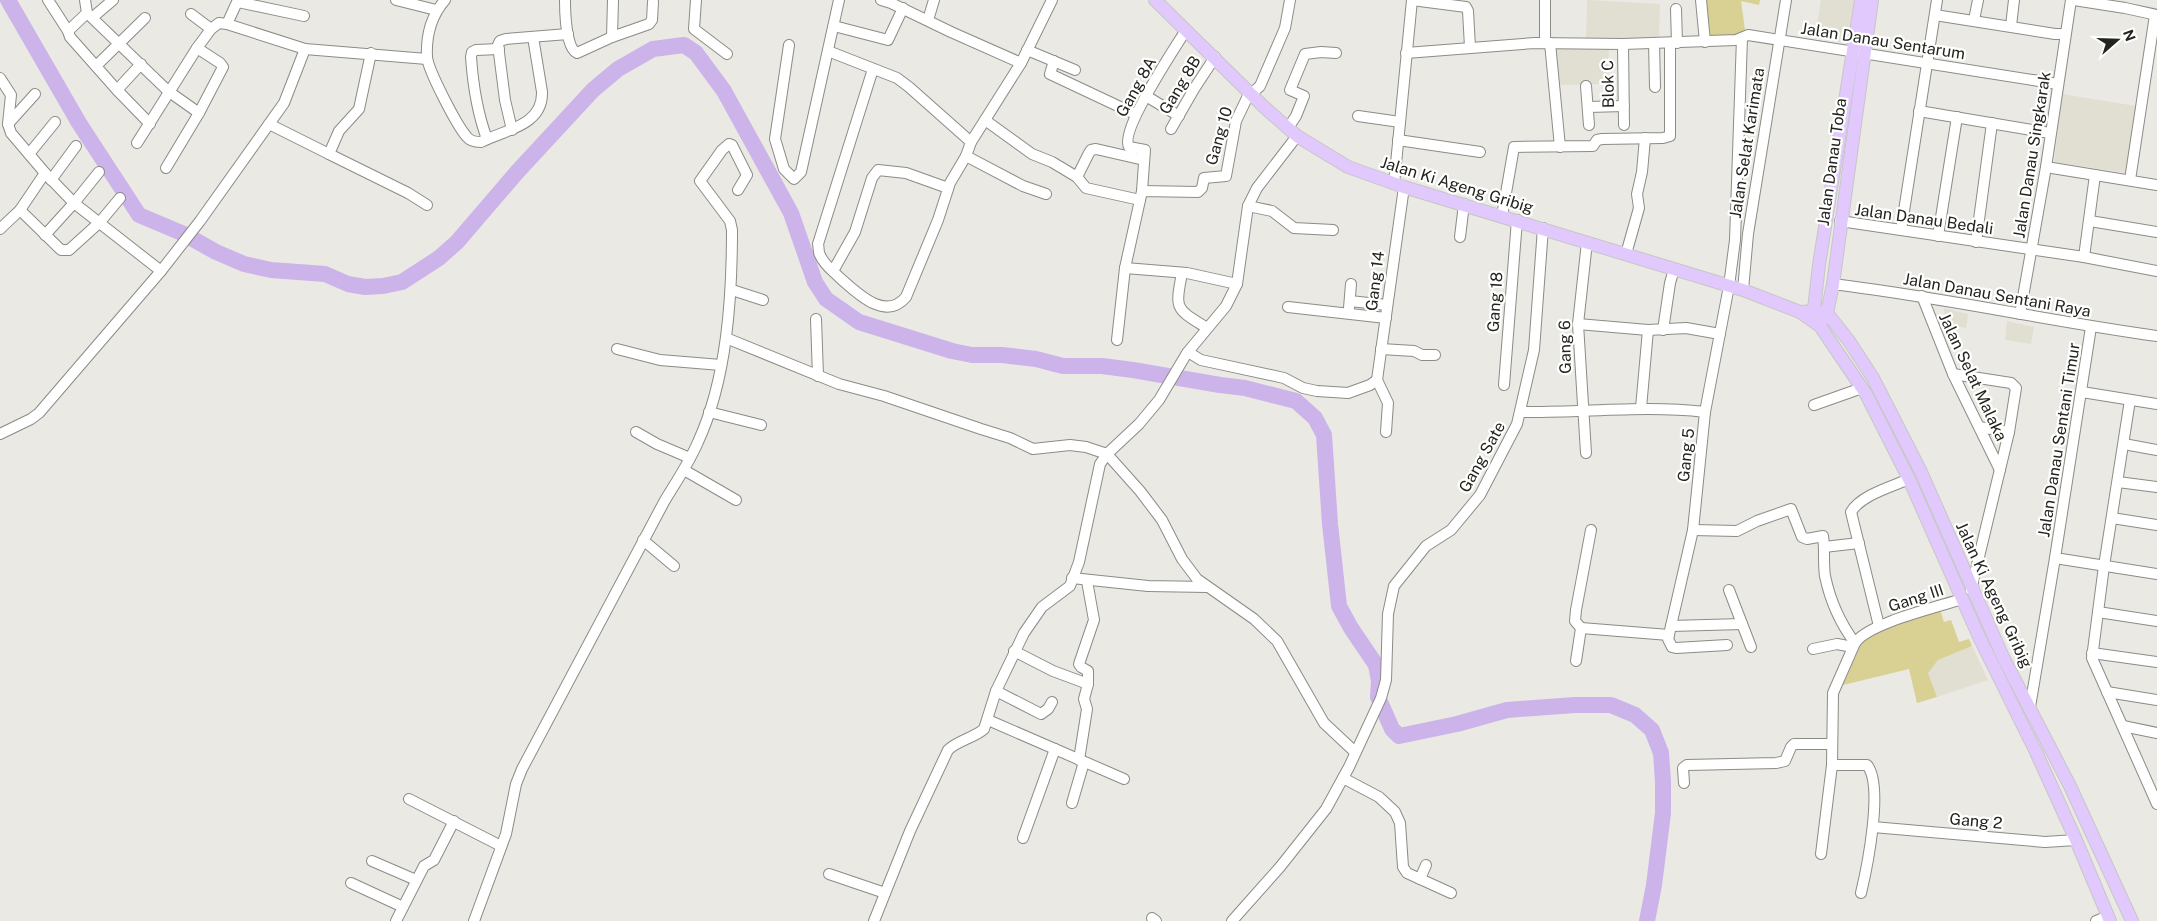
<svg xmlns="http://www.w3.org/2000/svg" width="2157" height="921" font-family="'Public Sans',sans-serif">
  <rect width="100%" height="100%" fill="#eae9e4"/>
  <g fill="#e1dfd2">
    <polygon points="1587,0 1660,4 1659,42 1586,41"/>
    <polygon points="1821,0 1854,0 1846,43 1815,38"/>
    <polygon points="1553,46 1609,46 1608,84 1556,85"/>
    <polygon points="2062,94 2136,106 2126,173 2054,162"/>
    <polygon points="1944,308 1968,314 1966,328 1945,324"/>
    <polygon points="2007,321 2034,327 2031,344 2005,340"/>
    <polygon points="1972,646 1988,680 1937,697 1928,673 1938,660"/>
  </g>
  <g fill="#d9d093">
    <polygon points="1699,0 1760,0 1759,5 1741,1 1745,30 1734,37 1706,38"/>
    <polygon points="1940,610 1944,622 1951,620 1959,642 1969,639 1972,646 1938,660 1928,673 1937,697 1917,703 1909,669 1843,685 1862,642 1887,627"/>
  </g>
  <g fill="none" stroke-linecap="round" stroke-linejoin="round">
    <polyline stroke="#ccb3ea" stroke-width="16" points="8,0 79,123 139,215 184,234 216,252 244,264 271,270 325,274 348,284 365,287 383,286 402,282 439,258 457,242 518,171 593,90 618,69 653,49 684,45 696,53 724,91 791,213 815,282 826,299 859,322 952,351 972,355 1002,355 1036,359 1063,366 1102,366 1133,370 1220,385 1245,388 1296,401 1315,418 1324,435 1330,524 1339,606 1351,628 1376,665 1379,681 1378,697 1392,729 1399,736 1457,724 1507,710 1534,708 1575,705 1611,705 1635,715 1652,730 1661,753 1663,782 1663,813 1654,885 1647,921"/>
    <g stroke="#8c8b86" stroke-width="12">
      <g id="minor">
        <polyline points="48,0 68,31"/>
        <polyline points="85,0 87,13 168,91 199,113"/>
        <polyline points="396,0 436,10"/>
        <path d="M445,0C431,16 426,36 427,57C428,70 457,126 467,137C470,141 475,142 481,142C504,130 543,126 542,92L533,37"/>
        <path d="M565,0C565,12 566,48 577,53L612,37L649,24L652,20L653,2"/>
        <polyline points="696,0 694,29 727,54"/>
        <polyline points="881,0 891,3 951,32 1021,63"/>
        <polyline points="1412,0 1466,7 1468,11 1470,47"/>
        <polyline points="1545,0 1545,43"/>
        <polyline points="1701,0 1705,42"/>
        <polyline points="2074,0 2125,8 2157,15"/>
        <polyline points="238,2 304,16"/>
        <polyline points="1676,9 1677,43"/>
        <polyline points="87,13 68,31 70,37 117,90"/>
        <polyline points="191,14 211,29"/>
        <polyline points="1935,15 2055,34 2065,34"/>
        <polyline points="93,17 113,0"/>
        <polyline points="928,20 934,0"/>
        <polyline points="1974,20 1978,0"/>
        <polyline points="227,24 238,0"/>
        <polyline points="834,26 888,40 903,8"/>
        <polyline points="2011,26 2014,0"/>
        <polyline points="612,37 613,0"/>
        <polyline points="1550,43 1560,147"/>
        <polyline points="1654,43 1655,87"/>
        <polyline points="1623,44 1624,125"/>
        <polyline points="789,45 775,139 784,169 794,179 801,172 839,0"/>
        <polyline points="1027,50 1075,70"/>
        <polyline points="828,51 897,78 909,87 971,142 966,156 1023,186 1046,194"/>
        <polyline points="371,53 359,109 339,131 329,154 408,193 427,205"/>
        <polyline points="1406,53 1535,43 1623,44 1736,40 1748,35 2058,84"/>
        <polyline points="1054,61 1050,74 1135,114"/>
        <polyline points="141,64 117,90 150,124"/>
        <polyline points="96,66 145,18"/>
        <path d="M873,69L818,244C819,247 818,252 820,255C824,265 833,271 840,278C856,292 885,322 906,297L938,220L950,183L966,156"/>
        <polyline points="0,78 11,95 8,124 11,133 45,173 74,203 161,271 39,413 31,419 0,434"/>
        <polyline points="1586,86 1589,125"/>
        <polyline points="1146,96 1179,116"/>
        <polyline points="1588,107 1624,106"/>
        <polyline points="1919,111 2050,133"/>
        <polyline points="1358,116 1400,122"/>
        <polyline points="985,120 1032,154 1052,162 1077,177 1086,188 1140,200"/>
        <polyline points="8,124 35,94"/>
        <polyline points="269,124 329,154"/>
        <polyline points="1288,128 1296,116 1304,96 1290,90 1305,54 1321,52 1336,53"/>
        <polyline points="1171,129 1194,89 1215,57"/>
        <polyline points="512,130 505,100 498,45 500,41 506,39 568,34"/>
        <path d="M487,139C477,112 473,86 471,57L472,52L476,50L499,49"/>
        <polyline points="1398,140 1480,152"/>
        <polyline points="971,142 1021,63 1052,0"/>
        <polyline points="137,143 197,48 211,29 219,23 227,24 305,49 427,59"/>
        <polyline points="29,154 55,122"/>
        <polyline points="2046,167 2157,185"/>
        <polyline points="166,168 199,113 223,67 220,63 197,48"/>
        <polyline points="1077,177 1089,153 1091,150 1096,149 1144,160"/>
        <polyline points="51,180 76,146"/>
        <polyline points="2130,180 2155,15"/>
        <polyline points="1394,184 1412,0"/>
        <path d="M1142,191L1145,150L1129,147C1119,131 1175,48 1186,30"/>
        <polyline points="1248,206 1272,211 1294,228 1333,230"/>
        <polyline points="20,210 61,250 69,250 100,222 120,198"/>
        <polyline points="1502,216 1514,147 1593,146 1597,140 1602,139 1663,138 1670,136 1670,43"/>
        <polyline points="1840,221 2084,257 2157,271"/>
        <polyline points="2090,221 2157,232"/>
        <polyline points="0,229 20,210 45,173"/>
        <polyline points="1901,230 1937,0"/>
        <polyline points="45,235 74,203 99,172"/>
        <polyline points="1938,236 1957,117"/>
        <polyline points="1460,237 1464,204"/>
        <polyline points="1976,242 1992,123"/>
        <polyline points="1626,254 1639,208 1637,194 1642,172 1645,138"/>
        <polyline points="2084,257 2095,175"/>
        <polyline points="1125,268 1187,273 1237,284"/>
        <polyline points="161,271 200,221 284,103 305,49"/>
        <polyline points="833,271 855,232 872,178 878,170 906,173 948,188"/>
        <path d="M1182,273C1175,310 1175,308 1207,328"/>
        <path d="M1833,284C1941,297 2048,321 2157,336"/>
        <polyline points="732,290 763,300"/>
        <polyline points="1743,290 1748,234 1786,0"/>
        <polyline points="1922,296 1953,374 2000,470"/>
        <polyline points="1350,301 1387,305"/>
        <polyline points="1288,307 1386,318"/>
        <polyline points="1349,308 1351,284"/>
        <polyline points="2020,314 2046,167 2071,0"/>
        <polyline points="816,319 818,376"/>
        <polyline points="1578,324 1648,330 1686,328 1720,334"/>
        <polyline points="2091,327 2055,558 2157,574"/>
        <polyline points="1663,330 1670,283 1674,269"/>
        <polyline points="726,338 839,384 884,396 981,429 1010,438 1033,449 1070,445 1086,447 1107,454 1140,491 1162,520 1182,559 1197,579 1254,619 1277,641 1324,723 1355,752"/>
        <polyline points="1117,340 1125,268 1142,191 1198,192 1202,188 1204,178 1226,176 1236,121 1247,98 1260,86 1285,28 1290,0"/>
        <polyline points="617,349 660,360 721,365"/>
        <polyline points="1381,349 1414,351 1422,355 1435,355"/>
        <polyline points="1188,352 1201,360 1284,378 1303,388 1317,391 1348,393 1370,385 1377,380"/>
        <polyline points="1953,374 2011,383 2016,388 2009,432 1971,590"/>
        <polyline points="1377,380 1404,187"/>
        <polyline points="1377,380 1388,403 1386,432"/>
        <polyline points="1504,385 1517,220"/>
        <polyline points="2082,392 2157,404"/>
        <polyline points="2130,400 2104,566 2092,658 2157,804"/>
        <polyline points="1814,405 1862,388"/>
        <polyline points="1641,408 1648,330"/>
        <polyline points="709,412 761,425"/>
        <path d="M1521,412C1583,413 1644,405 1705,412"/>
        <polyline points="1979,427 2009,432"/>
        <polyline points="636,432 657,444 690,458"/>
        <polyline points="2124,444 2157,450"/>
        <polyline points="1586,453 1578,324 1587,242"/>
        <polyline points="684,470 736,500"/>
        <polyline points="2118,482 2157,487"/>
        <polyline points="2112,518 2157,525"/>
        <path d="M1693,530L1737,531L1757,521L1791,509L1802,537L1807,539L1823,536C1825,549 1823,563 1825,576C1830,600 1840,623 1855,643"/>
        <polyline points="643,540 674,566"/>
        <polyline points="1824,547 1859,543"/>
        <polyline points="1072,578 1148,586 1207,587"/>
        <polyline points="1087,581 1094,620 1079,664 1081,667 1088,671 1088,684"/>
        <polyline points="1729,590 1751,647"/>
        <polyline points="2098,612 2157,621"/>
        <polyline points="1671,626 1742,624"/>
        <path d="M1879,626L1851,512C1861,495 1891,487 1909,479"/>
        <polyline points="1581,628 1669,635"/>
        <polyline points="1727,645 1676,648 1672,647 1668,639 1693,530 1705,412 1729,286 1735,240 1742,38"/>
        <polyline points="1813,649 1837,644 1853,647"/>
        <polyline points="1014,651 1053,671 1088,684 1084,699 1087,709 1079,760"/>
        <polyline points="2092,653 2157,662"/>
        <polyline points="1576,661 1581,628 1575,621 1576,610 1591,530"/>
        <polyline points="996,691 1041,714 1048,709 1052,702"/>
        <polyline points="2107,692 2157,700"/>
        <polyline points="2030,707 2055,558"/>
        <polyline points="988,720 1124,779"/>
        <polyline points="2123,726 2157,733"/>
        <path d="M1832,765H1867C1884,785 1867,868 1861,893"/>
        <polyline points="1343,778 1379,797 1395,812 1400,823 1403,867 1407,873 1451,893"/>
        <polyline points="1684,783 1683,768 1687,765 1776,763 1785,761 1791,747 1794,744 1832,744"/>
        <polyline points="409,799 501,846"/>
        <polyline points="1072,803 1084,762"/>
        <polyline points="1873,827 2045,842 2076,840"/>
        <polyline points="1023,838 1055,749"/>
        <path d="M1821,854L1832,765L1833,693L1855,643C1868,623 1938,607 1962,599"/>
        <polyline points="372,861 416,880"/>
        <polyline points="829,874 885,893"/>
        <polyline points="1420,879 1426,865"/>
        <polyline points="351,883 403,907"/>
        <polyline points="1152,918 1156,921"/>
        <polyline points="396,921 424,866 434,860 454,821"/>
        <path d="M474,921L506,834L516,784L522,769L664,502C676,482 689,463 698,442C727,379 732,298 732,230L730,221L700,181L722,150L729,144L732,145L747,175L738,190"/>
        <path d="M874,921L910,831L948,750C958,740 974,738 984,729L996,691L1024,633L1042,607L1070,586L1079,562L1100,464L1107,454L1139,424L1159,400L1187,353L1226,306L1237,284L1248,206L1257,188L1297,136"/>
        <polyline points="1232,921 1280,867 1326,809 1349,767 1381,698 1386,680 1388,614 1394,586 1426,546 1451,530 1480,495 1517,424 1534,350 1543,228"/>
        <polyline points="2096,921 2108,916"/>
      </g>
    </g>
    <g stroke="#c6c6c5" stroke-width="14">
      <g id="major">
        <polyline points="1155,0 1264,107 1297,136 1348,167 1404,187 1743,290 1800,312 1820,326 1866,394 1909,479 1980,639 2036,752 2076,840 2110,921"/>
        <polyline points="1800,312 1814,311 1827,313 1849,341 1873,378 1921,472 2003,657 2070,786 2132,921"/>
        <polyline points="1813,318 1819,265 1861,0"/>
        <polyline points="1824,319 1827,313 1833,284 1872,0"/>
      </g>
    </g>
    <use href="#minor" stroke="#fff" stroke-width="10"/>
    <use href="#major" stroke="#e2c9fd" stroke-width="12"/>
  </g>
  <g text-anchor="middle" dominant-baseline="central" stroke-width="4.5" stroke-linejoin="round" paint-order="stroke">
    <g font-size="16" fill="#232321" stroke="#fffffe">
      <text transform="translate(1883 41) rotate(9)">Jalan Danau Sentarum</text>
      <text transform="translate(1608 84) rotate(-91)">Blok C</text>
      <text transform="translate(1180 85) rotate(-59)">Gang 8B</text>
      <text transform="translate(1136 87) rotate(-61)">Gang 8A</text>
      <text transform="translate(1219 136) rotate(-74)">Gang 10</text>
      <text transform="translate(1747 143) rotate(-81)">Jalan Selat Karimata</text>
      <text transform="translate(2032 155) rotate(-81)">Jalan Danau Singkarak</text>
      <text transform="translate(1832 162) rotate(-82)">Jalan Danau Toba</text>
      <text transform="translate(1457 185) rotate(17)">Jalan Ki Ageng Gribig</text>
      <text transform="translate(1924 219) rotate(8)">Jalan Danau Bedali</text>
      <text transform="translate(1375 281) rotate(-83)">Gang 14</text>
      <text transform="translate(1997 295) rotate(10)">Jalan Danau Sentani Raya</text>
      <text transform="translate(1495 302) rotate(-86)">Gang 18</text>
      <text transform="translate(1565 347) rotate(-91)">Gang 6</text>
      <text transform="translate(1973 377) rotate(65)">Jalan Selat Malaka</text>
      <text transform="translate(2059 440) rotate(-81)">Jalan Danau Sentani Timur</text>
      <text transform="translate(1686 455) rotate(-84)">Gang 5</text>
      <text transform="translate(1482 457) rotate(-61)">Gang Sate</text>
      <text transform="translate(1994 595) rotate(65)">Jalan Ki Ageng Gribig</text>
      <text transform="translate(1916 598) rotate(-18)">Gang III</text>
      <text transform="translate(1976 821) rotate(5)">Gang 2</text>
    </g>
  </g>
  <g transform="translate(2117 40) rotate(70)" stroke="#fffffe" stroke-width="4" paint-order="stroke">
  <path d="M0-4L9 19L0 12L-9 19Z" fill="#232321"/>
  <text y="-8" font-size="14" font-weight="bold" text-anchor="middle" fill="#232321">N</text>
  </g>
</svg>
